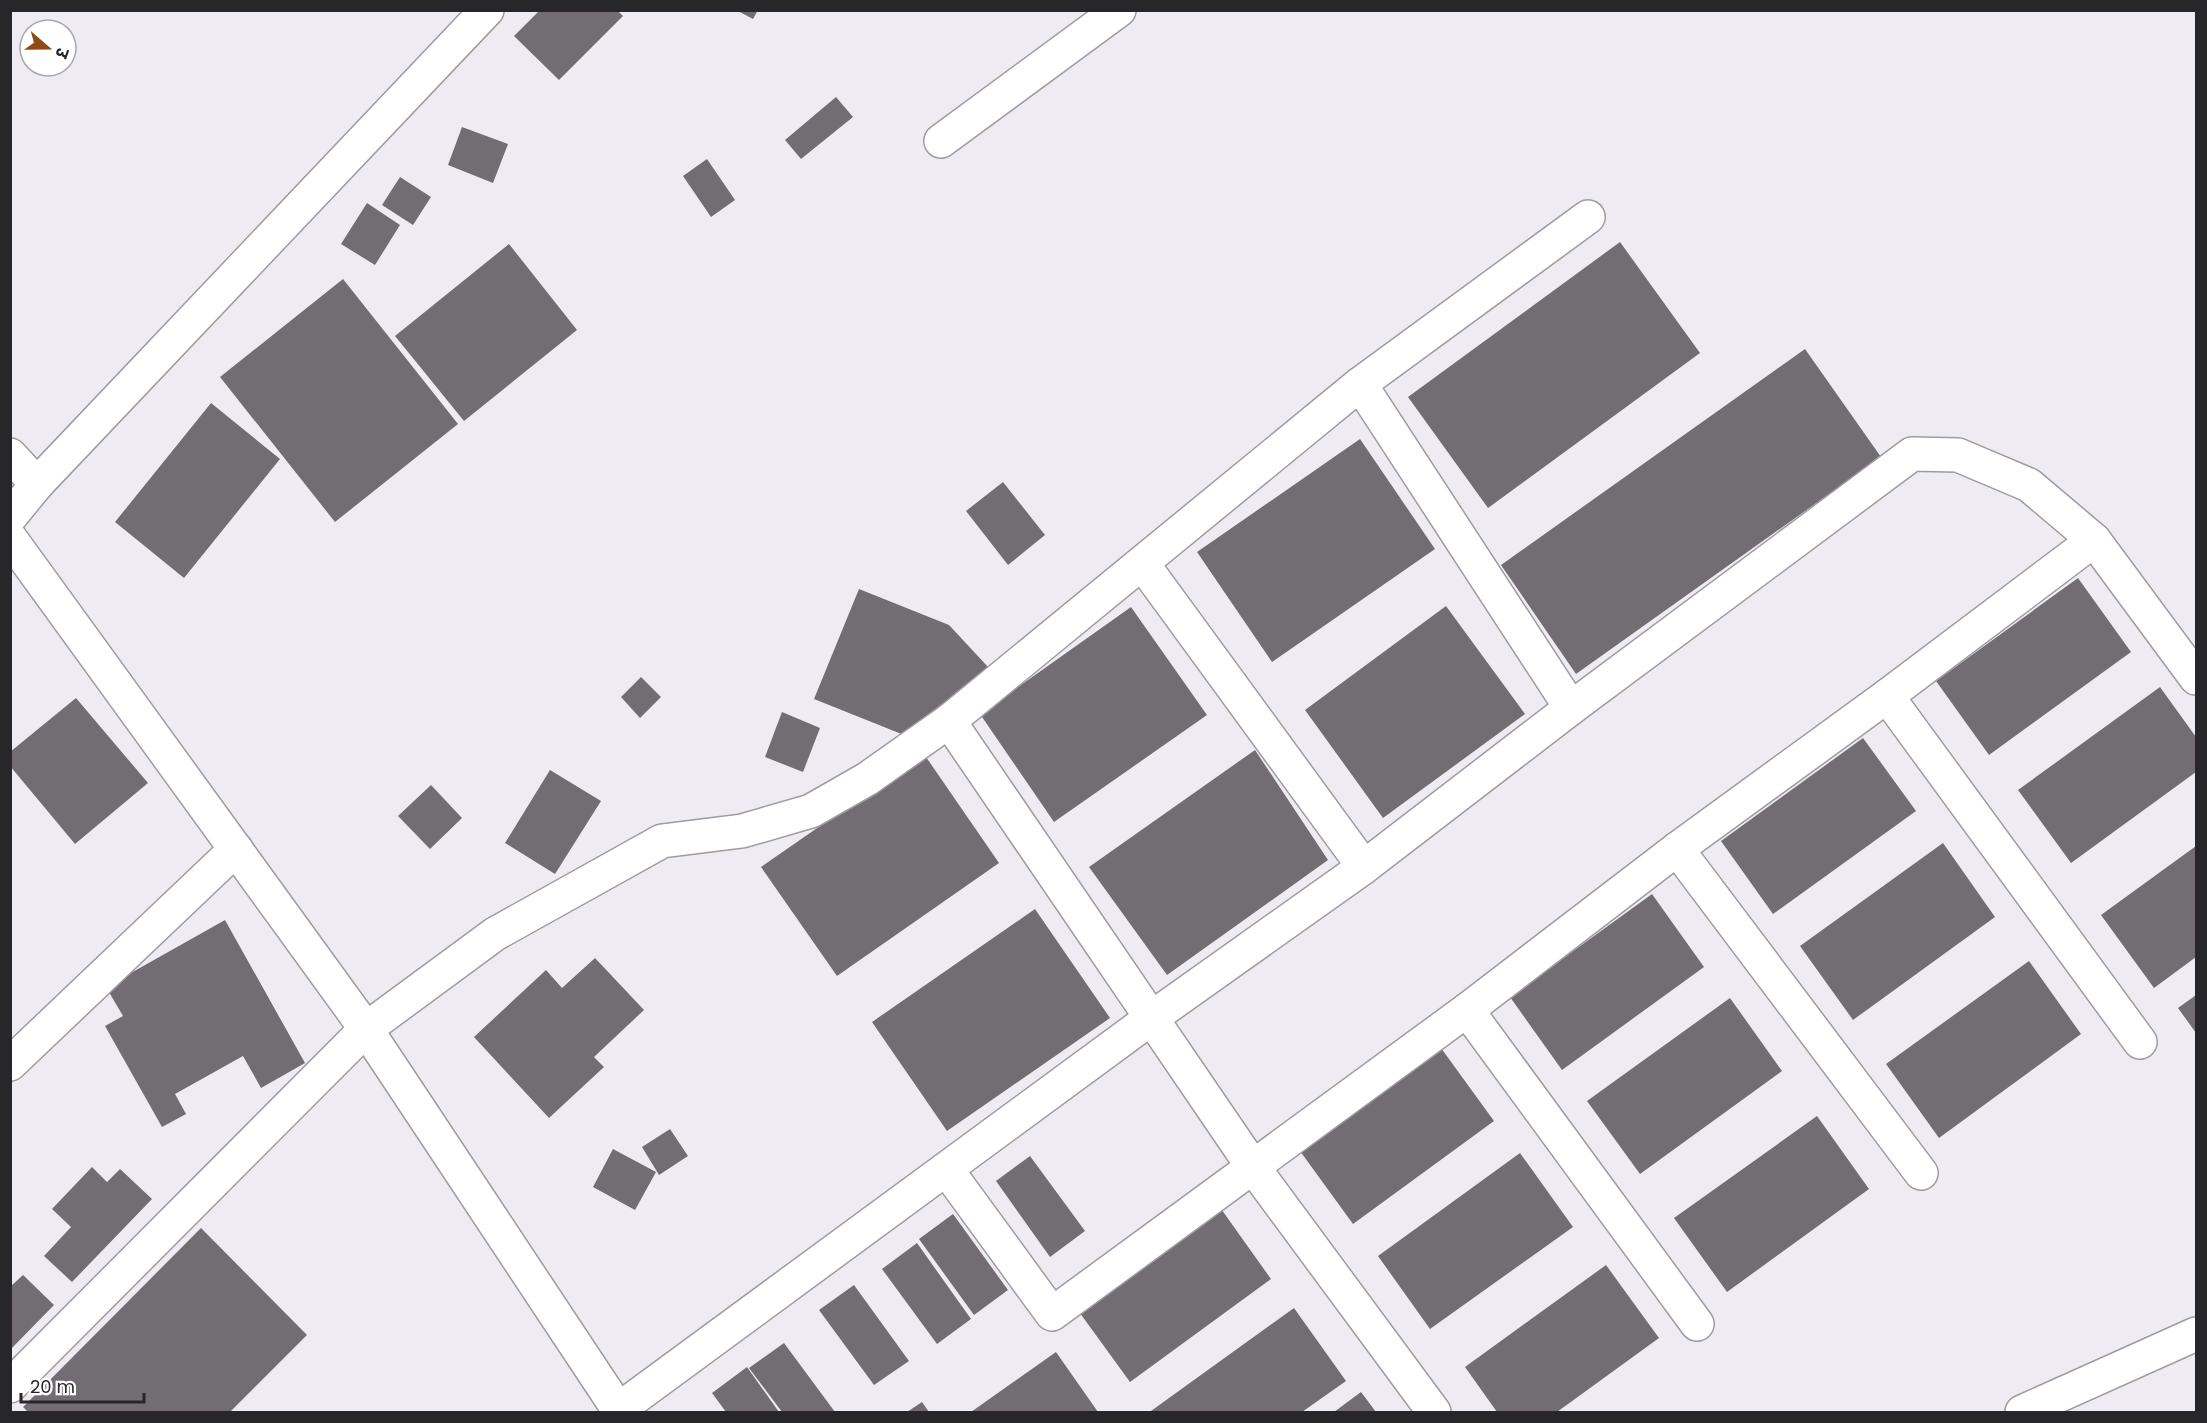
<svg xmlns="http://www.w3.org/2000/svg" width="2207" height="1423" font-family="Poppins,'Noto Sans Devanagari',sans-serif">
  <rect width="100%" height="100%" fill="#eeecf2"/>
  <g fill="#726d72">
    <polygon points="540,10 617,10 623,16 559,80 514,36"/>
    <polygon points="736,10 758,10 753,19"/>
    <polygon points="836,97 853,117 801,159 785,140"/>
    <polygon points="462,127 508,144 493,183 448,165"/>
    <polygon points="707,159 735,200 711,217 683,176"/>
    <polygon points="400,177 431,197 413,225 382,205"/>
    <polygon points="367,203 400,225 375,265 341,244"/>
    <polygon points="1620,242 1700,353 1488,508 1408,397"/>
    <polygon points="509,244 577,330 464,421 395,336"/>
    <polygon points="343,279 458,424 335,522 220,377"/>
    <polygon points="1805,349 1881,457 1576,674 1501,565"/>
    <polygon points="211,403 280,459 184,578 115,522"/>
    <polygon points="1360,439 1435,549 1272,662 1197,552"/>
    <polygon points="1003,482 1045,535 1008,565 966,511"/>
    <polygon points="2078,578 2131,652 1989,755 1936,681"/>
    <polygon points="859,589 949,625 989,668 914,739 814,699"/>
    <polygon points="1446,606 1525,714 1383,818 1305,710"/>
    <polygon points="1131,607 1207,715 1054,822 980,714"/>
    <polygon points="641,677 661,697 640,718 621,697"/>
    <polygon points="2160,687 2196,737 2196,772 2071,863 2018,790"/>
    <polygon points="76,698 148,783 75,844 10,766 10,752"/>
    <polygon points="782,712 820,728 803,772 765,757"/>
    <polygon points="1863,738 1916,811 1773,914 1721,841"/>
    <polygon points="1255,750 1328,860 1167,975 1089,867"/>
    <polygon points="924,754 999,863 837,976 761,867"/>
    <polygon points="550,770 601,801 555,874 505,843"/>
    <polygon points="431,785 462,818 430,849 398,816"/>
    <polygon points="1943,843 1995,917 1853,1020 1800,946"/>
    <polygon points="2196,846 2196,957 2154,988 2101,915"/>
    <polygon points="1652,894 1704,967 1562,1070 1510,997"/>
    <polygon points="1035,909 1110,1018 947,1131 872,1022"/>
    <polygon points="225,920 305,1063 261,1088 243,1056 175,1094 186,1114 162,1127 105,1026 123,1016 106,987"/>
    <polygon points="595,958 644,1010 594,1057 604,1067 549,1118 474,1037 546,970 562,988"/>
    <polygon points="2029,961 2081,1034 1939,1138 1886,1064"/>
    <polygon points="2196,995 2196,1033 2178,1008"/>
    <polygon points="1730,998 1782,1071 1640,1174 1587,1101"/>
    <polygon points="1441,1048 1494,1121 1353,1224 1300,1151"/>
    <polygon points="1817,1116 1869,1189 1727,1292 1674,1218"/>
    <polygon points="670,1129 688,1156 659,1175 642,1147"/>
    <polygon points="613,1149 656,1172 635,1210 593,1187"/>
    <polygon points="1520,1153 1573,1227 1430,1329 1378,1256"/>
    <polygon points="1030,1156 1085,1231 1050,1257 996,1181"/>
    <polygon points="92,1167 107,1182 120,1169 152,1199 72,1282 44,1256 71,1227 52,1209"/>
    <polygon points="1219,1206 1271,1279 1130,1382 1077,1309"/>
    <polygon points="953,1214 1008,1290 974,1315 919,1239"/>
    <polygon points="201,1228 307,1335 230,1412 28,1412 23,1407"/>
    <polygon points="917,1243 971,1319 937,1344 882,1269"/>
    <polygon points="1606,1265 1659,1338 1557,1412 1497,1412 1465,1367"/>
    <polygon points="23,1275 54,1305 10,1350 10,1287"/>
    <polygon points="854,1285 909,1361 874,1385 819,1310"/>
    <polygon points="1294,1308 1346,1381 1302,1412 1153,1412 1151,1411"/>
    <polygon points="784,1343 835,1412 782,1412 749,1368"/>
    <polygon points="1056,1352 1098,1412 971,1412"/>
    <polygon points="747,1367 779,1412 726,1412 712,1393"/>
    <polygon points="1361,1392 1376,1412 1334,1412"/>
    <polygon points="922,1402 929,1412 907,1412"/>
  </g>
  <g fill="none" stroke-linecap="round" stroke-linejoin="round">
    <g stroke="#9e9ba1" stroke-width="36">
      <g id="minor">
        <polyline points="941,141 1119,10"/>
        <polyline points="1360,384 1571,708"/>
        <polyline points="10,455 37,484"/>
        <polyline points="10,517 37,484 487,10"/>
        <polyline points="10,538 366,1029 620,1412"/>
        <polyline points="1142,563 1364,867"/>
        <polyline points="1887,696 2140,1042"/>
        <polyline points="949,721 1253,1167 1434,1412"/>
        <polyline points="1677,849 1921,1173"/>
        <polyline points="1467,1010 1697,1324"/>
        <polyline points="10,1064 236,849"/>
        <polyline points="947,1170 1052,1314 1467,1010 1677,849 1887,696 2094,540"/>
        <polyline points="10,1386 366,1029 495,934 662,841 742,831 811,811 867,779 949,721 1360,384 1588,217"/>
        <polyline points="618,1410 1150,1019 1364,867 1571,708 1912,454 1958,455 2029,485 2094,540 2196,678"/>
      </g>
    </g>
    <g stroke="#9e9ba1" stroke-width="36">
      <polyline id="tertiary" points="2022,1412 2196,1334"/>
    </g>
    <use href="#minor" stroke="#fff" stroke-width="33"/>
    <use href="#tertiary" stroke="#fff" stroke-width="33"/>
  </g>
  <rect width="2207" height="1423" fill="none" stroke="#272628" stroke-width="24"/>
  <g transform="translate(48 48) rotate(110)"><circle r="28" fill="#ffffff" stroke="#a9a8a9" stroke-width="1.5"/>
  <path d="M0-4.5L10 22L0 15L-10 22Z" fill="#8c4c14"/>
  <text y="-9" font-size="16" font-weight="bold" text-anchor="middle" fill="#272628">उ</text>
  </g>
  <path d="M21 1393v9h123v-9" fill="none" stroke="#272628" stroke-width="3"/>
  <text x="30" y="1393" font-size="18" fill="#272628" stroke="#ffffff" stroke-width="4.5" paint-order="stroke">20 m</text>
</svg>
